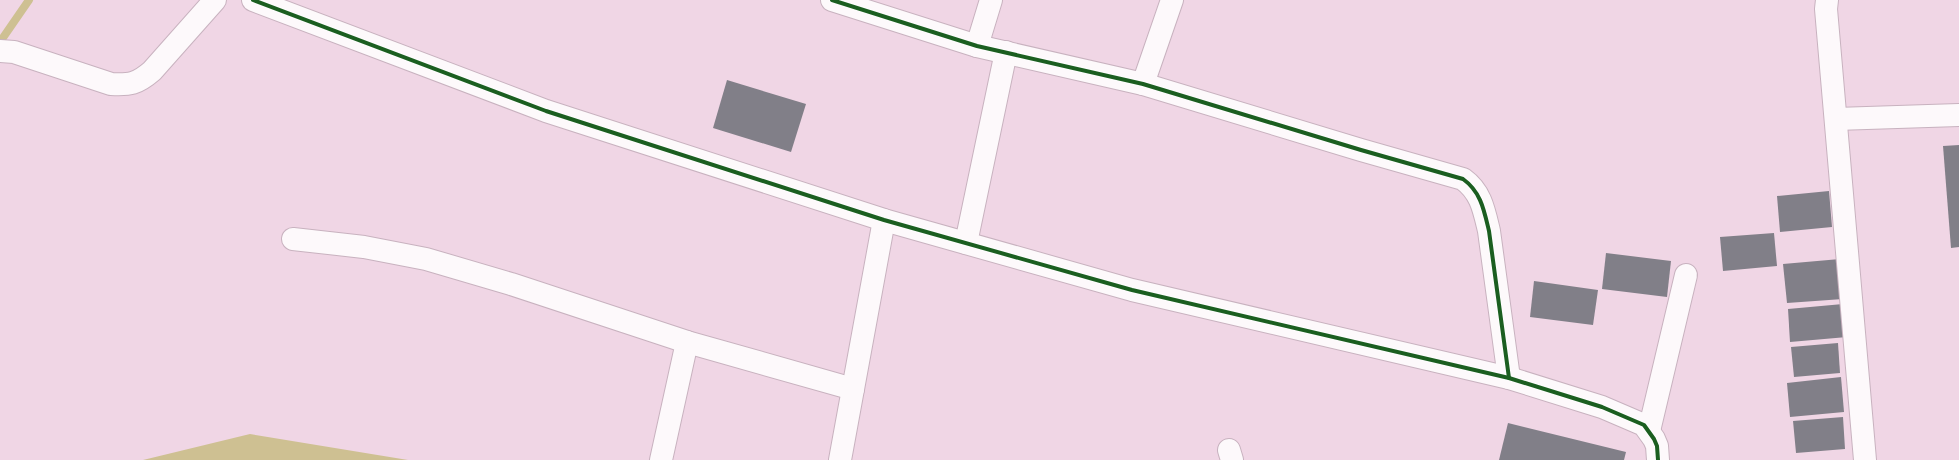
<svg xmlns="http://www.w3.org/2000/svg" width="1959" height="460" font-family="Roboto,sans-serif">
  <rect width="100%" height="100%" fill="#f0d6e5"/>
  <polygon fill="#cec092" points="250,434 408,460 143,460"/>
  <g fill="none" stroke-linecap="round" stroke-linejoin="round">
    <polyline stroke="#cec092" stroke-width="8" points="0,42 29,0"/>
  </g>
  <g fill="#817f88">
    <polygon points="727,80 806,104 791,152 713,128"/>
    <polygon points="1959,145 1959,247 1951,248 1943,146"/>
    <polygon points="1829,191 1832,227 1780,232 1777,196"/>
    <polygon points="1774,233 1777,266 1723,271 1720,237"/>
    <polygon points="1606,253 1671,261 1667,297 1602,289"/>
    <polygon points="1840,259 1843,299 1787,303 1783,264"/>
    <polygon points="1534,281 1598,290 1593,325 1530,317"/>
    <polygon points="1843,304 1847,337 1790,342 1788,309"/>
    <polygon points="1838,343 1840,373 1794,377 1791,347"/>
    <polygon points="1841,377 1844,412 1790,417 1787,383"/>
    <polygon points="1843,417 1845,449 1796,453 1793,421"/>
    <polygon points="1508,423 1626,452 1624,460 1499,460"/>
  </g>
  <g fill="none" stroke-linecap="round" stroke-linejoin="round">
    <g stroke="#c8b2bf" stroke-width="24">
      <g id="minor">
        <polyline points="253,0 546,111 884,220 1132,290 1509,378 1602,407 1644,425 1654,439 1657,446 1658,460"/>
        <path d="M832,0L977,46L1143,84L1361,150L1463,179C1481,192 1484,210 1489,231L1509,378"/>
        <polyline points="1827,0 1826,9 1865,460"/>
        <polyline points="977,46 991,0"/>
        <path d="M0,51L14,52L111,84C130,85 137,84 152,71L215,0"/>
        <polyline points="1143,84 1172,0"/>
        <polyline points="1836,119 1959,115"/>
        <polyline points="293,239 364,247 426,259 511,284 687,342 853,389"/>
        <polyline points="966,243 1006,52"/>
        <polyline points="1649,431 1686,275"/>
        <polyline points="1229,450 1232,460"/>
        <polyline points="661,460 687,342"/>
        <polyline points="840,460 884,220"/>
      </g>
    </g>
    <use href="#minor" stroke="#fdf9fb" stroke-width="22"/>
    <g stroke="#fdfdfd" stroke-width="6">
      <g id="cycleway">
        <polyline points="253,0 546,111 884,220 1132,290 1509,378 1602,407 1644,425 1654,439 1657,446 1658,460"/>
        <path d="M832,0L977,46L1143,84L1361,150L1463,179C1481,192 1484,210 1489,231L1509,378"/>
      </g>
    </g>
    <use href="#cycleway" stroke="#1b5e20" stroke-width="4"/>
  </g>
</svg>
